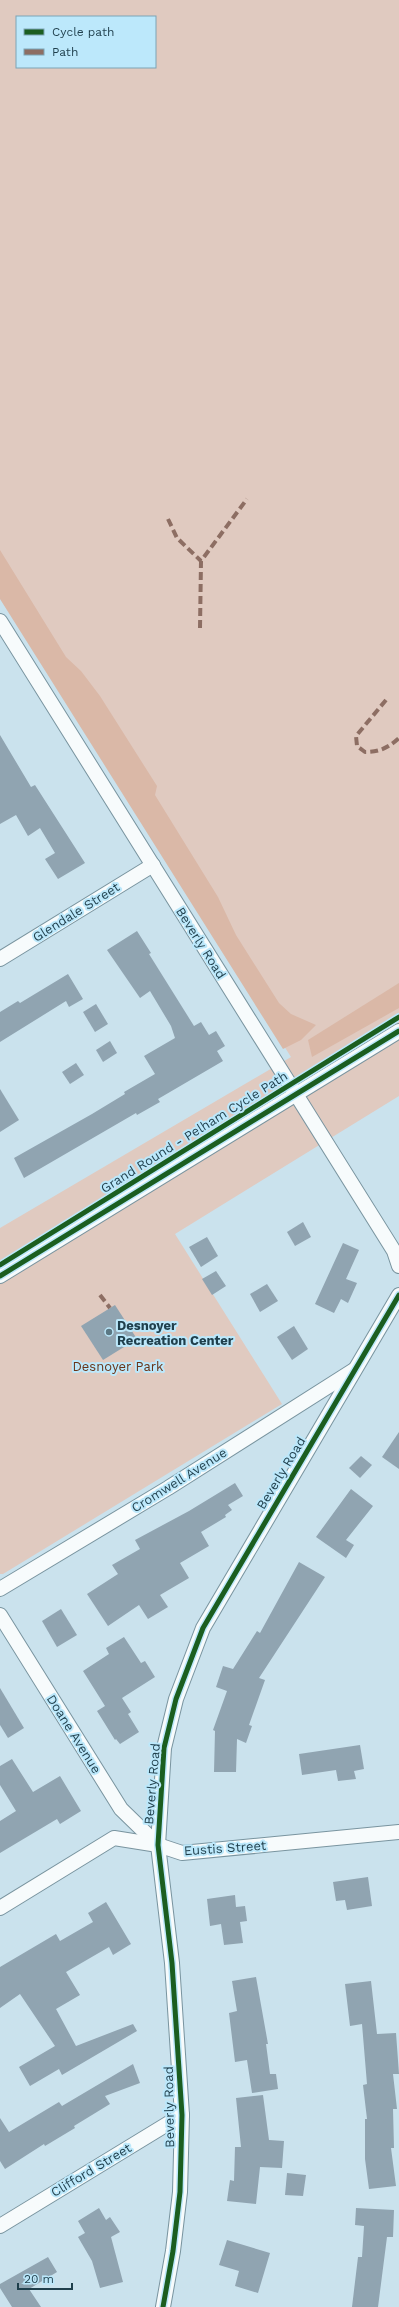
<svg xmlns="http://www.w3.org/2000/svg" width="399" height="2307" font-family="'Work Sans',sans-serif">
  <rect width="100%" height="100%" fill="#cae2ed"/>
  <path fill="#e0cac0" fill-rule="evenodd" d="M0,0H399V1096L175,1234L282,1404L3,1574H0V1228L291,1057L0,598ZM17,17H155V67H17Z"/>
  <g fill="#dab8a7">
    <polygon points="0,550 66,657 81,671 100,696 157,786 155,795 218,897 236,935 279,1003 291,1014 316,1025 301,1040 283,1049 0,599"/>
    <polygon points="399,983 399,1008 312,1057 308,1040"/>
  </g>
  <g fill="#90a4b1">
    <polygon points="0,735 31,787 35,785 85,863 58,879 45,859 55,853 40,828 28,836 16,815 0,824"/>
    <polygon points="137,931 151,953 149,954 194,1026 201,1022 209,1035 216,1031 225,1046 217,1051 223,1061 158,1099 160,1102 137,1115 136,1113 24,1178 14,1158 92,1114 125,1094 124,1092 155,1074 144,1056 175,1038 171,1026 150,991 140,998 107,950"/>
    <polygon points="68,974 83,999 69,1007 66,1001 0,1042 0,1012 18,1001 20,1003"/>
    <polygon points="96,1004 108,1024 95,1032 83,1012"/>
    <polygon points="110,1041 117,1053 103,1062 96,1050"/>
    <polygon points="76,1063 84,1075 70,1084 62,1072"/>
    <polygon points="0,1089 19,1120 0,1132"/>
    <polygon points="303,1222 311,1237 295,1246 287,1232"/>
    <polygon points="207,1237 218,1256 201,1267 189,1247"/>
    <polygon points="343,1243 359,1250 346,1279 357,1283 348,1303 341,1299 334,1313 315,1304"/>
    <polygon points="216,1271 226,1286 212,1295 202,1279"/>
    <polygon points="267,1284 278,1301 260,1312 250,1294"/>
    <polygon points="115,1305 137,1339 103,1360 81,1326"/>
    <polygon points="294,1326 308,1349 292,1360 277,1337"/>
    <polygon points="399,1432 399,1469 382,1457"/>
    <polygon points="361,1456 372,1465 360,1478 349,1468"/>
    <polygon points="235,1483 243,1496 228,1505 232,1510 225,1515 226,1517 201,1532 209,1546 180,1563 189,1578 160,1595 168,1607 148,1619 139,1605 108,1626 87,1594 118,1574 112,1565 140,1549 135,1540 189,1511"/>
    <polygon points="351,1489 373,1506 346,1540 354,1545 346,1558 316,1537"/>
    <polygon points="299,1562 325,1577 259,1678 265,1680 249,1725 252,1726 246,1743 237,1739 236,1772 214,1772 215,1731 213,1730 227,1691 216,1687 223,1666 233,1669 257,1631 260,1633"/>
    <polygon points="61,1609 77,1635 57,1647 42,1621"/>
    <polygon points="124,1637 141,1663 145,1661 155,1677 122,1698 131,1712 128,1714 139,1732 120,1744 116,1739 115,1740 97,1711 105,1706 83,1671 109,1654 106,1648"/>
    <polygon points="0,1688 24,1728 8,1738 0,1725"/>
    <polygon points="360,1745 364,1769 354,1771 356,1779 338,1781 336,1770 302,1775 299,1754"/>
    <polygon points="12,1759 33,1792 60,1776 81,1811 60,1824 57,1819 0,1853 0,1821 16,1811 0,1785 0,1766"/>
    <polygon points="368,1877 372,1906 347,1910 345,1900 336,1901 333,1882"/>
    <polygon points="235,1895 236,1907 245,1906 247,1921 240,1922 243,1943 224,1945 221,1924 210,1926 207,1899"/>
    <polygon points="106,1902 131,1944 113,1955 109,1947 66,1972 80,1995 56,2009 76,2046 133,2024 137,2031 62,2075 59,2069 30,2086 19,2067 55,2046 20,1994 0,2008 0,1967 56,1934 60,1941 93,1922 88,1913"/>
    <polygon points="256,1977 268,2044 266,2044 270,2074 276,2074 278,2089 252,2093 247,2060 235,2062 229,2013 237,2011 232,1981"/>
    <polygon points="371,1981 377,2034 396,2033 399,2074 393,2074 397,2109 393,2109 394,2148 391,2148 396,2186 369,2189 365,2159 365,2119 367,2119 363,2085 367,2084 362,2024 350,2026 345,1984"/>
    <polygon points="133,2064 140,2083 105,2096 110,2104 74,2126 75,2128 45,2146 44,2144 5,2169 0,2161 0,2118 9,2132 59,2102 62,2106"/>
    <polygon points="263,2095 269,2140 284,2141 282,2168 260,2167 256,2204 227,2201 230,2180 234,2181 235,2147 241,2147 236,2098"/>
    <polygon points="287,2173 306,2175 303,2196 285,2195"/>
    <polygon points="99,2208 106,2220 110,2217 120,2232 111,2237 123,2282 100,2288 92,2261 78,2237 85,2233 78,2221"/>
    <polygon points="356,2208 394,2210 393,2237 387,2237 378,2307 352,2307 358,2257 362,2257 364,2226 355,2225"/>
    <polygon points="227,2240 270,2253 258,2293 235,2286 239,2271 219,2265"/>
    <polygon points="48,2257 57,2272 29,2289 41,2307 12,2307 0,2288 0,2284"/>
  </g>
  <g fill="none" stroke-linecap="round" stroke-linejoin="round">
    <g stroke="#79949f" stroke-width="16">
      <g id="minor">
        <polyline points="0,621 394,1251 399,1266"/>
        <polyline points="0,959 153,865"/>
        <polyline points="0,1276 399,1031"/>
        <polyline points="0,1589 168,1488 354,1370"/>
        <polyline points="0,1615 121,1809 158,1845"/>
        <polyline points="0,1908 114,1838 158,1845 182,1853 399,1832"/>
        <polyline points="0,2226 182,2115"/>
        <polyline points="163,2307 173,2251 180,2192 182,2115 172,1963 158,1845 164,1748 176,1699 203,1628 399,1295"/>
      </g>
    </g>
    <use href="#minor" stroke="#f7fbfc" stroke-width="14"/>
    <g stroke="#8d6e63" stroke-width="4" stroke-dasharray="8 4" stroke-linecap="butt">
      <polyline points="168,519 177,538 201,561"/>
      <polyline points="200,628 201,561 247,499"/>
      <path d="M386,700L356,736L357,746L365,752C379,752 388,748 399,738"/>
      <polyline points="100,1295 110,1308"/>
    </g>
    <g stroke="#bce8fb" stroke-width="8">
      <g id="cycleway">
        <polyline points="0,1265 399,1017"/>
        <polyline points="0,1276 399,1031"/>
        <polyline points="163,2307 173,2251 180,2192 182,2115 172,1963 158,1845 164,1748 176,1699 203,1628 399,1295"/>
      </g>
    </g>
    <use href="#cycleway" stroke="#1b5e20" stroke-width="5"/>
  </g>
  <circle fill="#5b7884" stroke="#bce8fb" stroke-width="1.5" cx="109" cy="1332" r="4"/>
  <g text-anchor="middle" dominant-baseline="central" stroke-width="4" stroke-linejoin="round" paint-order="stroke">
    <g font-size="13" fill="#1f3f4c" stroke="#bce8fb">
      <text transform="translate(76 912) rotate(-32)">Glendale Street</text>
      <text transform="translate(201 943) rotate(58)">Beverly Road</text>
      <text transform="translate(194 1132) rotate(-32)">Grand Round - Pelham Cycle Path</text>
      <text transform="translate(281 1473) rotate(-59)">Beverly Road</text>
      <text transform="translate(179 1480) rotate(-32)">Cromwell Avenue</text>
      <text transform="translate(74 1734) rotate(58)">Doane Avenue</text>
      <text transform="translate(152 1784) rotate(-85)">Beverly Road</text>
      <text transform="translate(225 1848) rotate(-4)">Eustis Street</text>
      <text transform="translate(169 2107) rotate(-91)">Beverly Road</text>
      <text transform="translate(91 2170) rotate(-31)">Clifford Street</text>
    </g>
    <g font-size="13" font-weight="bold" fill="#1f3f4c" stroke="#bce8fb" text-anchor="start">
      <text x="117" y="1325">Desnoyer<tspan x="117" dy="15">Recreation Center</tspan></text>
    </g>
    <g font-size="13" fill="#693418" stroke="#bce8fb">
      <text x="118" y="1366">Desnoyer Park</text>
    </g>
  </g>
  <rect x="16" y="16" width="140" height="52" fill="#bce8fb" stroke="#7da4b5"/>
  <rect x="24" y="29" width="20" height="6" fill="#1b5e20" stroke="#7da4b5"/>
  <text x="52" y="36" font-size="12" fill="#1f3f4c">Cycle path</text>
  <rect x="24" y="49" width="20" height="6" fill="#8d6e63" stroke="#7da4b5"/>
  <text x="52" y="56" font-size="12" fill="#1f3f4c">Path</text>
  <path d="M18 2283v6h54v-6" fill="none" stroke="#1f3f4c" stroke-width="2"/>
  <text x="24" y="2283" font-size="12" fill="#1f3f4c" stroke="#bce8fb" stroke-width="3" paint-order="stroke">20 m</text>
</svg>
